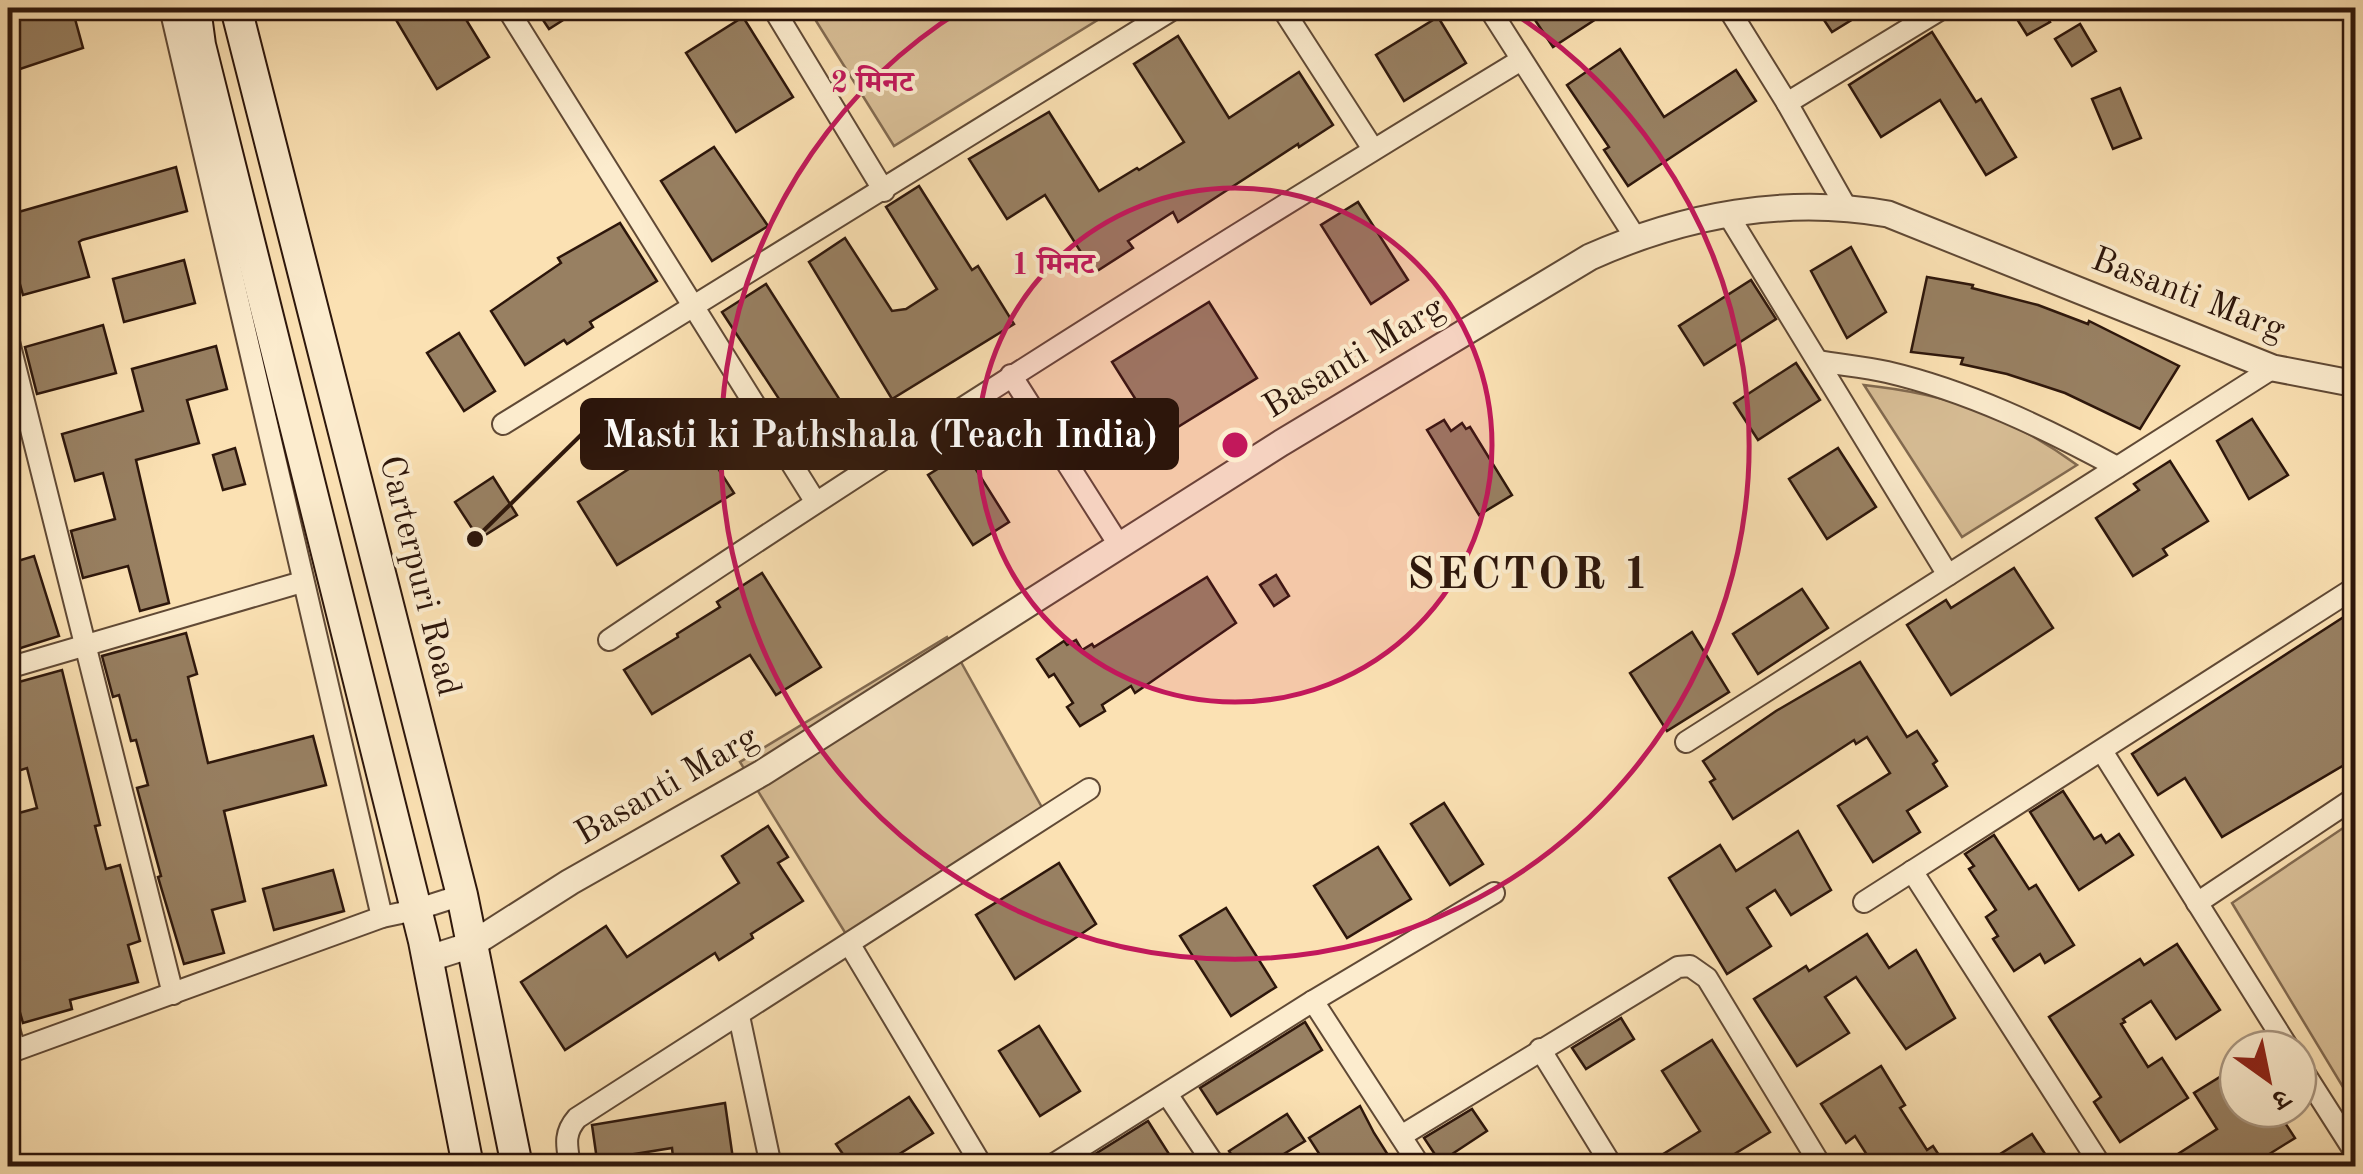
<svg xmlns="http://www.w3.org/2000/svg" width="2363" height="1174" font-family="'Old Standard TT','Noto Serif Devanagari',serif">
  <rect width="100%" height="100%" fill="#fbe1b3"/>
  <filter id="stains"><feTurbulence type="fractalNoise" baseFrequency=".002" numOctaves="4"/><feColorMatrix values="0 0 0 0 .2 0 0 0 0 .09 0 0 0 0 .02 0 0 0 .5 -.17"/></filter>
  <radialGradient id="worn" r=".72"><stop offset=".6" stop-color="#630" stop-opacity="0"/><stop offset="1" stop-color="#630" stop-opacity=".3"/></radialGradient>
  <g fill="#d8be96" stroke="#826a50" stroke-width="2.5">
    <polygon points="808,8 1117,8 894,146"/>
    <path d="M1864,385C1948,394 2008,415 2077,465L1962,537Z"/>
    <polygon points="947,637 1044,811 849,939 740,762"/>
    <polygon points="2355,820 2355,1107 2232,903"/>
  </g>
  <g fill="#988062" stroke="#2d160b" stroke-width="2.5">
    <polygon points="8,8 72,8 83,48 8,73"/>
    <polygon points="389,8 459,8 489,57 437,89"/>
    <polygon points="535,8 582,8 549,29"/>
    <polygon points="1527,8 1613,8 1553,47"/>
    <polygon points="1816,8 1871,8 1832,32"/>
    <polygon points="2010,8 2041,8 2050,22 2027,35"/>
    <polygon points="743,17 793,97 736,132 686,53"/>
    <polygon points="1438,17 1466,63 1404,101 1376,55"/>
    <polygon points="2080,24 2096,51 2072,66 2055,39"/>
    <polygon points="1932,32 1976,102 1981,99 2016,157 1986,175 1940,100 1881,137 1849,85"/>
    <polygon points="1178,36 1229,118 1299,72 1333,125 1299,147 1298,144 1178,222 1173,212 1128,241 1133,248 1094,273 1045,195 1007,219 969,159 1049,112 1099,191 1137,168 1139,170 1184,142 1134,64"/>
    <polygon points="1620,49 1664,117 1736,70 1756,101 1628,186 1604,150 1609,147 1567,85"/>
    <polygon points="2120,88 2141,138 2113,149 2092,99"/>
    <polygon points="714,147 768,226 712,261 661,181"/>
    <polygon points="176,167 187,211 82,240 79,242 89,277 23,295 8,242 8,215"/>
    <polygon points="919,186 972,270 978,266 1014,324 892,399 809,262 845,238 892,311 906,309 937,289 886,207"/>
    <polygon points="1358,202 1408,280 1371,304 1321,225"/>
    <polygon points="620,223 657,281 590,322 593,327 567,344 564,340 525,365 491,311 561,263 558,258"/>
    <polygon points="1851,247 1886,312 1847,338 1811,271"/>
    <polygon points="184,260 195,303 124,322 113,279"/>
    <polygon points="1927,277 1973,285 1972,288 2038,305 2088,324 2089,321 2179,366 2140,429 2065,393 2007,374 1961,364 1963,358 1911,352"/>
    <polygon points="1751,280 1776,319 1704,365 1679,326"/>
    <polygon points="766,284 859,430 817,457 722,312"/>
    <polygon points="1209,302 1257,378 1160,438 1112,362"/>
    <polygon points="103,325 116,373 37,394 25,347"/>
    <polygon points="459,333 495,391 464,411 427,353"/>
    <polygon points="216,346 227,389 187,400 199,443 136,460 169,603 140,611 128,566 83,578 71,531 115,519 103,473 75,481 62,434 143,411 132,369"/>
    <polygon points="1796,363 1820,400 1758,440 1734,403"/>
    <polygon points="2252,419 2288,475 2249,499 2217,441"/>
    <polygon points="1444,420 1451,431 1462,423 1466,429 1470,427 1512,495 1479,515 1427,430"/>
    <polygon points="692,428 734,493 617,565 578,502"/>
    <polygon points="235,448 245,484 223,490 213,455"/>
    <polygon points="1838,448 1876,507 1827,539 1789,479"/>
    <polygon points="965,452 1009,522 973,545 928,475"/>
    <polygon points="2170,461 2208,521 2163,549 2167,555 2133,576 2096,518 2139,490 2134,484"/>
    <polygon points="493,477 517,515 479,539 455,502"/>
    <polygon points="34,556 59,636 8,652 8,564"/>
    <polygon points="2014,568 2053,628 1951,695 1907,625 1946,600 1951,608"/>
    <polygon points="762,573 821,667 776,695 750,655 652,714 624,670 678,637 677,634 720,607 717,602"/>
    <polygon points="1276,575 1289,596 1274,606 1260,585"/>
    <polygon points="1207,577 1236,623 1135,693 1131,686 1102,705 1105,711 1080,726 1067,707 1073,703 1054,674 1049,677 1037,659 1064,641 1067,645 1076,640 1082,650 1092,644 1094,647"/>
    <polygon points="1802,589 1828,628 1758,674 1733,634"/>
    <polygon points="2356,609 2356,758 2222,837 2185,778 2158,795 2132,754"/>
    <polygon points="1692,632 1729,692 1667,731 1630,673"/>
    <polygon points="186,633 197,674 188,677 208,763 313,736 326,785 224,811 245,901 212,910 224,953 184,964 158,877 161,876 137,788 148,785 136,740 131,741 119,695 113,697 102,656"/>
    <polygon points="1860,662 1907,737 1917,731 1937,761 1933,764 1947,786 1907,811 1920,832 1873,862 1838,806 1890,773 1867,737 1856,744 1854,740 1733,819 1710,782 1715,779 1703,761 1776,711"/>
    <polygon points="62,670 100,825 95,826 106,869 120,865 140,941 128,945 138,982 70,1000 72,1009 23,1023 8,971 8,816 37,808 27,768 8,774 8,685"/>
    <polygon points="2063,791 2094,839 2101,835 2106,843 2119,834 2133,855 2079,890 2030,812"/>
    <polygon points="1444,803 1483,864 1450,885 1411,824"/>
    <polygon points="768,826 788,857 778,863 803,901 751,934 753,938 719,960 715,953 565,1050 521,982 606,926 627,957 739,883 722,856"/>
    <polygon points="1798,831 1831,890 1791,915 1775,890 1747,908 1771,946 1727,974 1669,878 1720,845 1736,871"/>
    <polygon points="1994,835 2029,889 2036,885 2074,945 2045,963 2040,954 2014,971 1993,939 1998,936 1986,917 1996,910 1969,869 1974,866 1965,854"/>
    <polygon points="1378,847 1411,899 1347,938 1314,886"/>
    <polygon points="1059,863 1096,924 1015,979 976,915"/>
    <polygon points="333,870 344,911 274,930 263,889"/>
    <polygon points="1226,908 1276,987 1231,1016 1180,936"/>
    <polygon points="1867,934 1889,968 1916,950 1955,1018 1906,1049 1856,977 1825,997 1849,1033 1797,1066 1754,999 1806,966 1809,971"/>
    <polygon points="2177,944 2220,1010 2176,1039 2151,1001 2123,1019 2125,1022 2121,1024 2148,1067 2162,1058 2188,1098 2120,1142 2094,1102 2101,1097 2049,1017 2140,959 2144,965"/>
    <polygon points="1621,1018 1634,1039 1586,1069 1572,1048"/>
    <polygon points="1305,1022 1322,1050 1217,1114 1200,1088"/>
    <polygon points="1039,1026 1080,1091 1040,1116 999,1051"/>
    <polygon points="1712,1040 1770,1132 1715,1166 1644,1166 1700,1131 1662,1071"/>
    <polygon points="1881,1066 1905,1105 1900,1108 1927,1150 1933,1146 1946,1166 1874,1166 1855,1136 1846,1143 1821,1104"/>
    <polygon points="2223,1075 2229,1085 2238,1079 2238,1109 2276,1109 2295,1138 2250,1166 2159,1166 2217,1129 2194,1093"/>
    <polygon points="909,1097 933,1133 880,1166 851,1166 836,1144"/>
    <polygon points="725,1103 734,1166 674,1166 672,1148 597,1160 592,1125"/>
    <polygon points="1360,1106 1374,1133 1395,1166 1327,1166 1309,1138"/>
    <polygon points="1472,1109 1487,1131 1440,1162 1424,1138"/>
    <polygon points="1287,1114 1305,1141 1264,1166 1239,1166 1229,1151"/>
    <polygon points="1148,1121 1169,1154 1150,1166 1076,1166"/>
    <polygon points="2032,1134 2053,1166 1981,1166"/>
  </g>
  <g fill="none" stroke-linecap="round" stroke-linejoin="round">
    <g stroke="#604935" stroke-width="24">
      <g id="minor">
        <polyline points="170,8 382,917"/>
        <polyline points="507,8 815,501"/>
        <polyline points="773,8 884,191"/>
        <polyline points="1282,8 1373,149"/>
        <polyline points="1489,8 1635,237"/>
        <polyline points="1728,8 1787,103 1846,207"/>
        <polyline points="1787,103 1943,8"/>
        <polyline points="1727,213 1948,575"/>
        <polyline points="8,338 173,994"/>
        <path d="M1818,361C1841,365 1865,367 1887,372C1968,391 2045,428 2117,467"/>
        <polyline points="1011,375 1119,545"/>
        <polyline points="503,424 1175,8"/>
        <path d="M609,640C908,439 1213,247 1521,60"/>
        <polyline points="8,668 302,582"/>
        <polyline points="1686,742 2273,368"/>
        <polyline points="2102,751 2289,1049"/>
        <polyline points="1912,871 2101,1166"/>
        <polyline points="1864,902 2356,587"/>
        <polyline points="2197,903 2356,797"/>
        <polyline points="850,945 982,1166"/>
        <polyline points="1313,1001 1420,1166"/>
        <polyline points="739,1016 771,1166"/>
        <polyline points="8,1025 15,1050"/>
        <polyline points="1540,1049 1612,1166"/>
        <polyline points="8,1053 382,917 415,910 462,895"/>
        <polyline points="2298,1063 2356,1154"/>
        <polyline points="1167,1094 1215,1166"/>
        <polyline points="1401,1136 1678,967 1690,966 1707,978 1821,1166"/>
        <path d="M570,1166C567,1146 563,1134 577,1118L1089,789"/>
        <polyline points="1051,1166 1313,1001 1494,893"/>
      </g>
    </g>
    <g stroke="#604935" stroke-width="29">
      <path id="tertiary" d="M427,959L471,945L570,882L762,773L1281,443L1590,257C1684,215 1786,196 1888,214L2273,368L2356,384"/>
    </g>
    <g stroke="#2d160b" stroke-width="34">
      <g id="secondary">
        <polyline points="195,8 200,45 424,941 468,1166"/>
        <polyline points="236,8 462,895 517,1166"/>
      </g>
    </g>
    <use href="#minor" stroke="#fcecce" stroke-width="20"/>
    <use href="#tertiary" stroke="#fcecce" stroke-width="25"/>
    <use href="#secondary" stroke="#fcecce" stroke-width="30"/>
  </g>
  <circle cx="1235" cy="445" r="257" fill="#c2185b" fill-opacity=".12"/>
  <g fill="none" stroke="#c2185b" stroke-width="5">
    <circle cx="1235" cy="445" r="257"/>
    <path d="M1507 9A514 514 0 1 1 963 9"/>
  </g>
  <g text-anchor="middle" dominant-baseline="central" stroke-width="8" stroke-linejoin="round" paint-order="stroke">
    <g font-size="35" fill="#2d160b" stroke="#fcecce">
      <text transform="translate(2188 295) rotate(21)">Basanti Marg</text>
      <text transform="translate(1354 358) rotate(-31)">Basanti Marg</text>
      <text transform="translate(419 576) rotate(76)">Carterpuri Road</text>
      <text transform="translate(667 786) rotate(-30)">Basanti Marg</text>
    </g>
    <g font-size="45" font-weight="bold" letter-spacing="2.5" fill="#2d160b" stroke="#fcecce">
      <text x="1529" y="576">SECTOR 1</text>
    </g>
  </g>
  <circle cx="1235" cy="445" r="15" fill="#c2185b" stroke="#fcecce" stroke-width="5"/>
  <g font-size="30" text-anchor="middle" font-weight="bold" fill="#c2185b" stroke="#fcecce" stroke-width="8" stroke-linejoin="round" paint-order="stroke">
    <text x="872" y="92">2 मिनट</text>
    <text x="1053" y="274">1 मिनट</text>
  </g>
  <path fill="none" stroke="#2d160b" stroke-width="4" d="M475 539L582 434"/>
  <circle fill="#2d160b" stroke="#fcecce" stroke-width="4" cx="475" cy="539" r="10"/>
  <rect fill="#2d160b" stroke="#2d160b" stroke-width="4" x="582" y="400" width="595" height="68" rx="10"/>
  <g font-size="38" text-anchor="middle" font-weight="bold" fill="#fff">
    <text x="880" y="447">Masti ki Pathshala (Teach India)</text>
  </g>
  <rect width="2363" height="1174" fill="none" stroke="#fbe1b3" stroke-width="40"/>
  <rect x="10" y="10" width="2343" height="1154" fill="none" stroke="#2d160b" stroke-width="5"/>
  <rect x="20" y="20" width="2323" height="1134" fill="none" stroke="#2d160b" stroke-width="2.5"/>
  <g transform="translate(2268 1079) rotate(147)"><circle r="48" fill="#fcecce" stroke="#a99680" stroke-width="2.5"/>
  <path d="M0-8L18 38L0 25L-18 38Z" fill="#8f2418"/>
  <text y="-15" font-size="28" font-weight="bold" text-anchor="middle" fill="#2d160b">उ</text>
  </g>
  <rect width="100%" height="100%" filter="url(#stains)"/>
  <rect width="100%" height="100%" fill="url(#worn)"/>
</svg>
